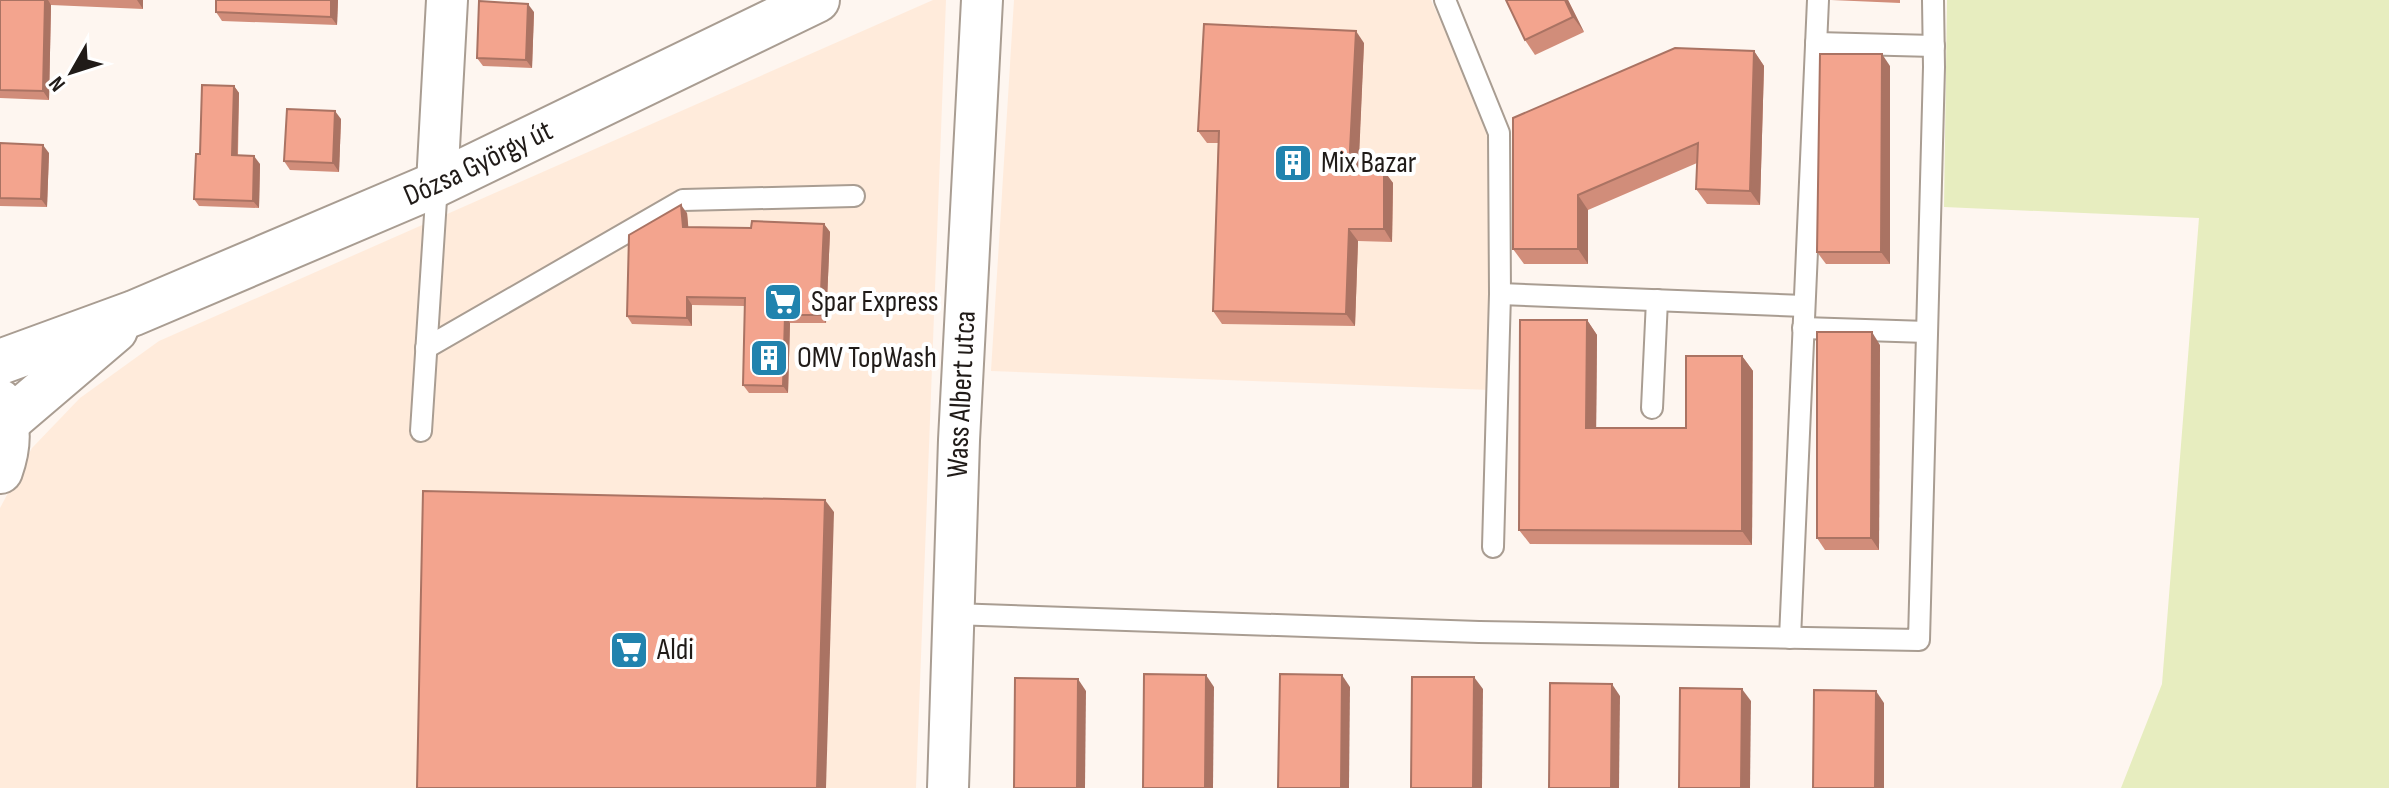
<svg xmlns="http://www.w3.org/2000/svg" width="2389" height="788" font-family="'Sofia Sans Condensed',sans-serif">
  <rect width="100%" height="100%" fill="#fef6f0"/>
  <g fill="#ffebdb">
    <polygon points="933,0 946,0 916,788 0,788 0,508 32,448 80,398 159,341"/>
    <polygon points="1014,0 1431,0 1492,134 1490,390 991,371"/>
  </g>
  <polygon fill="#e7edbf" points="1947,0 2389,0 2389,788 2121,788 2162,684 2199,218 1944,207"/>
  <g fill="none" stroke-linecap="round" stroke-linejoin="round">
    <g stroke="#a99d92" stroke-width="24">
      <g id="lane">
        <polyline points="1445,0 1499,133 1500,294 1493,547"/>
        <polyline points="1816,43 1934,46"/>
        <polyline points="1500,294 1804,306"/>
        <polyline points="1803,328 1927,332"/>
        <polyline points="426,348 683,200 854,196"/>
        <polyline points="1652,408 1657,300"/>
        <polyline points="421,431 437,184"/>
        <polyline points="953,614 1479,632 1919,640 1934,67 1933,0"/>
        <polyline points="1790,638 1818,0"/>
      </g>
    </g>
    <g stroke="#a99d92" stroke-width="44">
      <g id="street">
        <polyline points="437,184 447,0"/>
        <path id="s1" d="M948,788L959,440L982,0"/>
      </g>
    </g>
    <g stroke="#a99d92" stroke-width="48">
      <g id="secondary">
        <path id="s2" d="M0,362L134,313L437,184L817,0"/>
        <path d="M0,402C9,427 9,446 0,471"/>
        <polyline points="7,422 115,330"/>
      </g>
    </g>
    <use href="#lane" stroke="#fff" stroke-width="20"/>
    <use href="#street" stroke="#fff" stroke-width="40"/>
    <use href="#secondary" stroke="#fff" stroke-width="44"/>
  </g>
  <g fill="#d18d7a">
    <polygon points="0,0 143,0 143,9 51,5 49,100 0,98"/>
    <polygon points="216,0 338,0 337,25 222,21 216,12"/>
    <polygon points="1506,0 1568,0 1584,32 1535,55 1525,40"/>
    <polygon points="1831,0 1900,0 1900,3"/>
    <polygon points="534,12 532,68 483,66 477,58"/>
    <polygon points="1364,43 1358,170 1384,171 1393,183 1392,242 1358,241 1355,326 1222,324 1213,311 1218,143 1207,143 1198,131"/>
    <polygon points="1754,51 1764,66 1760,205 1707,204 1696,189 1697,163 1588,210 1588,264 1524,264 1513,249"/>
    <polygon points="1890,66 1890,264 1826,264 1817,252"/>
    <polygon points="234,86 239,93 238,155 260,164 259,208 199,206 194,199 200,154"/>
    <polygon points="341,119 339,172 290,170 284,161"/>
    <polygon points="0,143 49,153 47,207 0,206"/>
    <polygon points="687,213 688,227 751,228 824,224 830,232 826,323 790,323 788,393 749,393 743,385 745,306 692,305 692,326 632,324 627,316"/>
    <polygon points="1587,320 1597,335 1596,428 1686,428 1742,356 1753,371 1752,545 1530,544 1519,530"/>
    <polygon points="1880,345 1879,550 1825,550 1817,538"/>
  </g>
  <g fill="#aa7363">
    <polygon points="45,0 48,0 51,5 49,100 43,91"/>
    <polygon points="137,0 143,0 143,9"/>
    <polygon points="331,0 338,0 337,25 331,17"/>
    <polygon points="1565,0 1568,0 1584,32 1573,17"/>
    <polygon points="528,4 534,12 532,68 526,60"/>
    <polygon points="1356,31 1364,43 1358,182 1349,170"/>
    <polygon points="1754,51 1764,66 1760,205 1750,191"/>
    <polygon points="1882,54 1890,66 1890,264 1881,252"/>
    <polygon points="234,86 239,93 237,163 232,155"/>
    <polygon points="335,111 341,119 339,172 333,163"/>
    <polygon points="43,145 49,153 47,207 41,199"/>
    <polygon points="254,156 260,164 259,208 253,201"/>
    <polygon points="1384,171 1393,183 1392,242 1384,229"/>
    <polygon points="1578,195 1588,210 1588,264 1578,249"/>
    <polygon points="681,205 687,213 689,234 683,227"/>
    <polygon points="824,224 830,232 826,323 820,315"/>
    <polygon points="1349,229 1358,241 1355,326 1346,314"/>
    <polygon points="687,297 692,305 692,326 687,318"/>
    <polygon points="785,315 790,323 788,393 783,386"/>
    <polygon points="1587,320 1597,335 1596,443 1586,428"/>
    <polygon points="1872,332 1880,345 1879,550 1871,538"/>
    <polygon points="1742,356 1753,371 1752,545 1742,531"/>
    <polygon points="825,500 834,512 826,788 817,788"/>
    <polygon points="1206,675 1214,687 1213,788 1205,788"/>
    <polygon points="1342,675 1350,687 1349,788 1341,788"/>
    <polygon points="1474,677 1483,689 1482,788 1473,788"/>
    <polygon points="1078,679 1086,691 1085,788 1077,788"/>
    <polygon points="1612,684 1620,696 1619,788 1611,788"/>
    <polygon points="1742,689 1751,701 1750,788 1741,788"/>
    <polygon points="1876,691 1884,703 1884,788 1875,788"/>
  </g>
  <g fill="#f3a48e" stroke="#aa7363" stroke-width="2">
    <polygon points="0,0 45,0 43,91 0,90"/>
    <polygon points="216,0 331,0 331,17 216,12"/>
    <polygon points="1506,0 1565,0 1573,17 1525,40"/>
    <polygon points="479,1 528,4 526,60 477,58"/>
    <polygon points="1204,24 1356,31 1349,170 1384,171 1384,229 1349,229 1346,314 1213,311 1219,131 1198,131"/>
    <polygon points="1675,48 1754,51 1750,191 1696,189 1698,143 1578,195 1578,249 1513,249 1513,118"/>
    <polygon points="1820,54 1882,54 1881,252 1817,252"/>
    <polygon points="202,85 234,86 232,155 254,156 253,201 194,199 196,154 200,154"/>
    <polygon points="287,109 335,111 333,163 284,161"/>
    <polygon points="0,143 43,145 41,199 0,198"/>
    <polygon points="681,205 683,227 751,228 752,221 824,224 820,315 785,315 783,386 743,385 745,298 687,297 687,318 627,316 629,235"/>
    <polygon points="1520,320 1587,320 1586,428 1686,428 1686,356 1742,356 1742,531 1519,530"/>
    <polygon points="1817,332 1872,332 1871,538 1817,538"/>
    <polygon points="423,491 825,500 817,788 417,788"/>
    <polygon points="1144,674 1206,675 1205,788 1143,788"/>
    <polygon points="1280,674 1342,675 1341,788 1278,788"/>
    <polygon points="1412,677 1474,677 1473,788 1411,788"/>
    <polygon points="1015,678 1078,679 1077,788 1014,788"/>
    <polygon points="1550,683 1612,684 1611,788 1549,788"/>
    <polygon points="1680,688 1742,689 1741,788 1679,788"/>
    <polygon points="1814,690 1876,691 1875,788 1813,788"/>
  </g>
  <defs>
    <g id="building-square" transform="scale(2)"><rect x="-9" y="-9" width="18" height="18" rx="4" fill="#2183ae" stroke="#fff"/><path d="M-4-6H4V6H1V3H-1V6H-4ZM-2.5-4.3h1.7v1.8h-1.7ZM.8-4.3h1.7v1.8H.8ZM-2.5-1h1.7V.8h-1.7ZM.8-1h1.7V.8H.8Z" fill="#fff"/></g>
    <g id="supermarket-square" transform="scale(2)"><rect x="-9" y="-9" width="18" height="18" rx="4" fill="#2183ae" stroke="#fff"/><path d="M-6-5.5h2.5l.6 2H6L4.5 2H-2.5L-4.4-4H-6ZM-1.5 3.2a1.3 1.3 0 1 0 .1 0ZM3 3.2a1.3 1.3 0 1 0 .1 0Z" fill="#fff"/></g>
  </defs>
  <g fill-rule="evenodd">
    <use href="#building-square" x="1293" y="163"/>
    <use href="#supermarket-square" x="783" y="302"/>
    <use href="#building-square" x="769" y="358"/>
    <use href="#supermarket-square" x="629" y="650"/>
  </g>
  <g text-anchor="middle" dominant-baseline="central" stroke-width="8" stroke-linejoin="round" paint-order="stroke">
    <g font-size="30" fill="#201b18" stroke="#fff">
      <text stroke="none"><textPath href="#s2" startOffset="518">Dózsa György út</textPath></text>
      <text stroke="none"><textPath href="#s1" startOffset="394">Wass Albert utca</textPath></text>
    </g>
    <g font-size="30" fill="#201b18" stroke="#fff" text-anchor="start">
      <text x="1321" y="163">Mix Bazar</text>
      <text x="811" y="302">Spar Express</text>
      <text x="797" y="358">OMV TopWash</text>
      <text x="657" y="650">Aldi</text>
    </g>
  </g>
  <g transform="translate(72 72) rotate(231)" stroke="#ffffff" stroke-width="6" paint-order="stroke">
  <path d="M0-6L14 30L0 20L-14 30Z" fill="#201b18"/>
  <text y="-12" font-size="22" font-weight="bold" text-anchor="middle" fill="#201b18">N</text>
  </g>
</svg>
